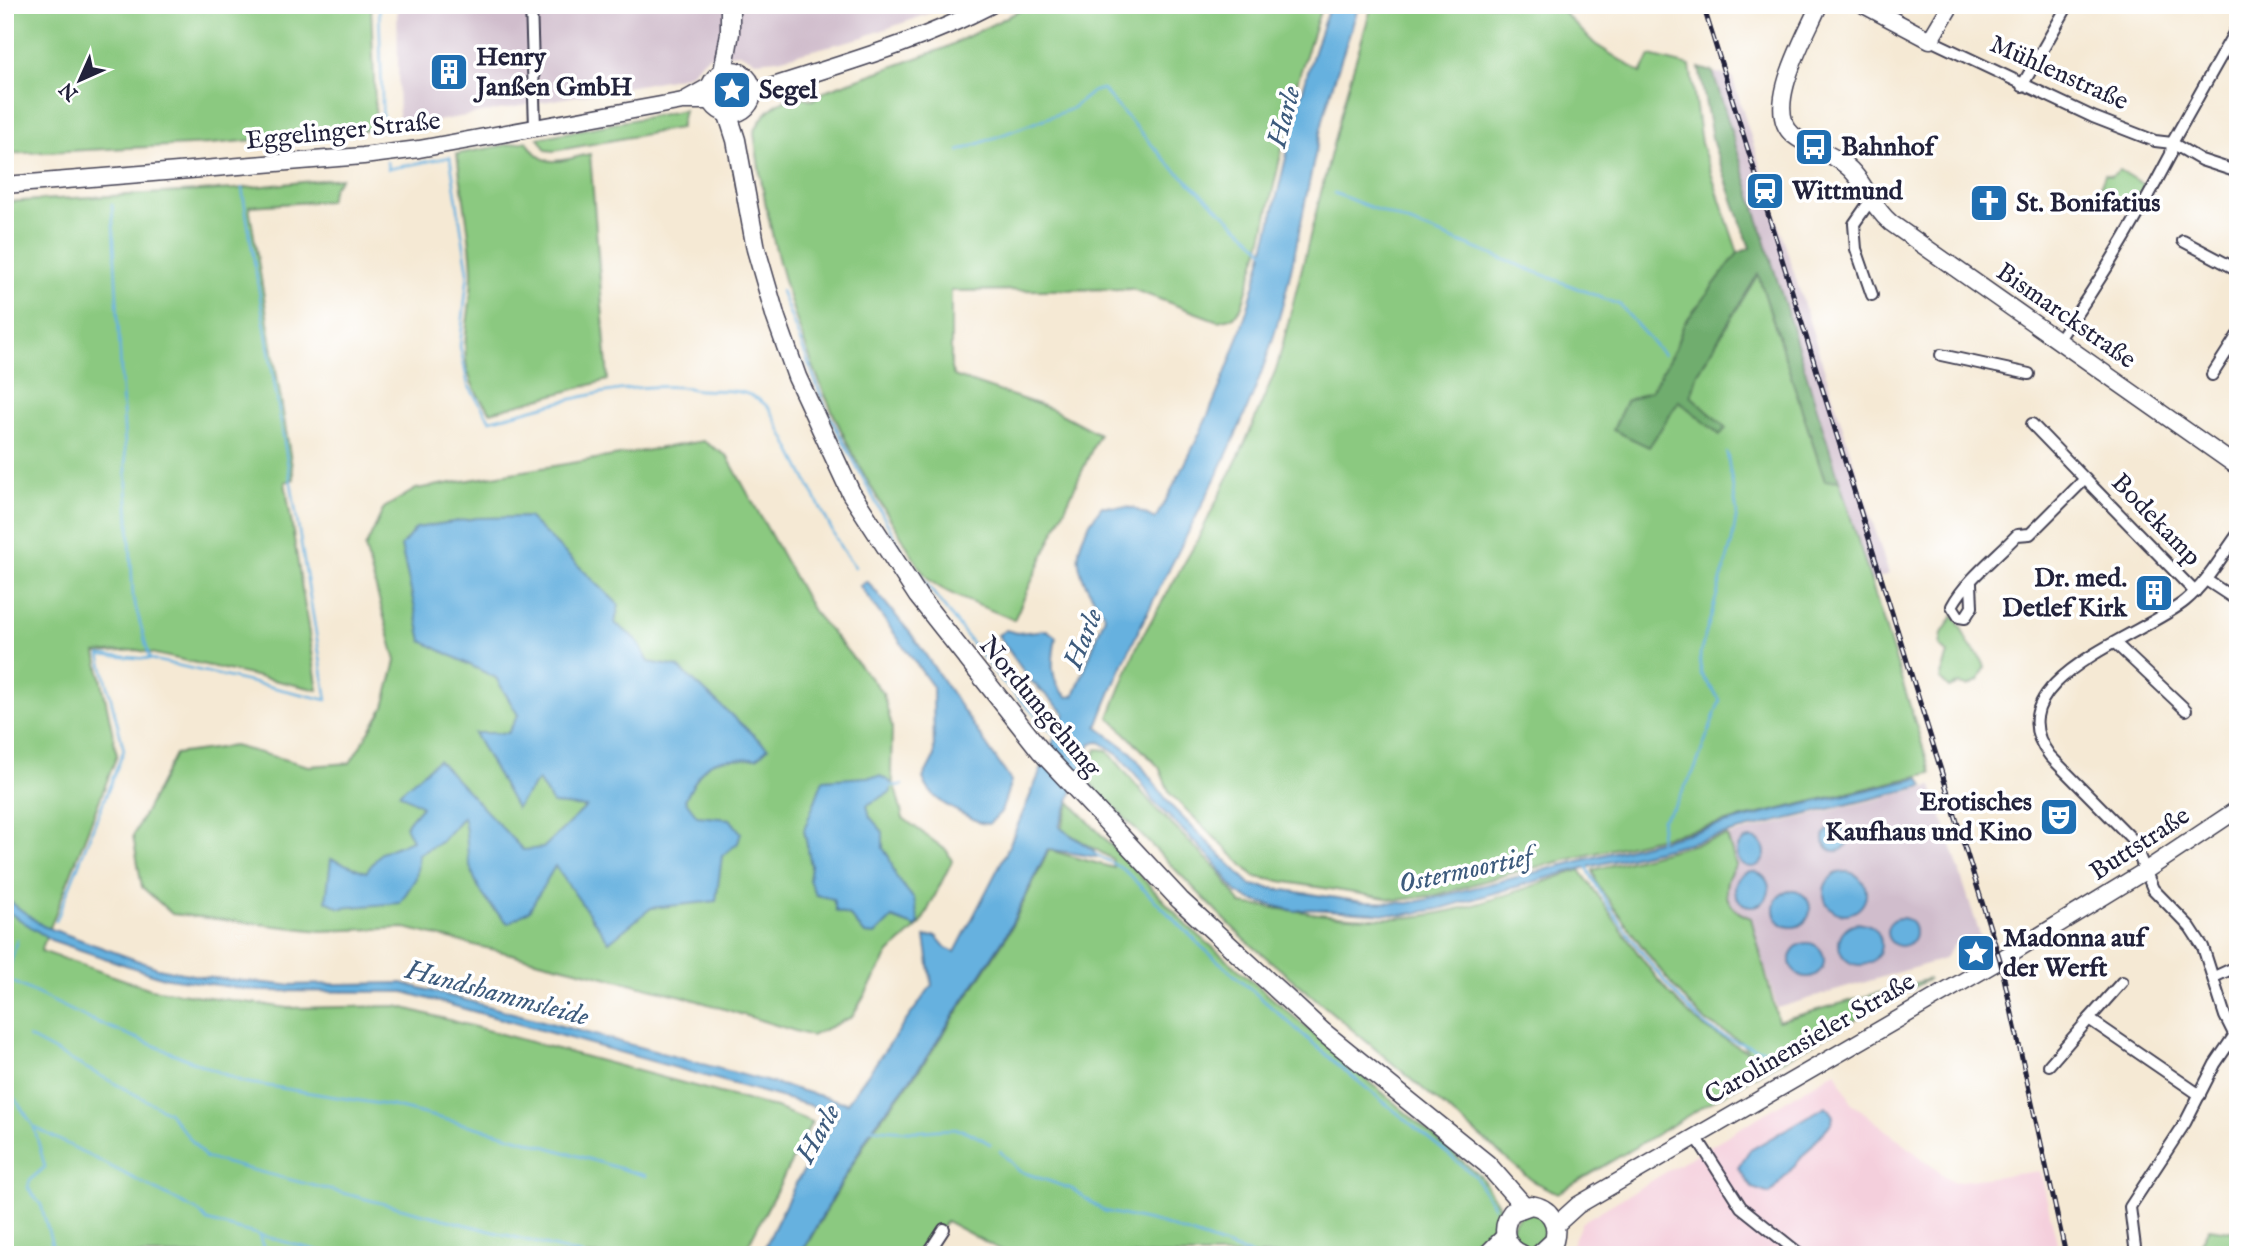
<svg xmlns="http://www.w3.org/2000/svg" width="2243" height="1260" font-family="'IM FELL English',serif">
  <rect width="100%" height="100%" fill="#fff"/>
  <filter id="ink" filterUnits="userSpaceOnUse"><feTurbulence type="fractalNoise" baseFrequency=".0143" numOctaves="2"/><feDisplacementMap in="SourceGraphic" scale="14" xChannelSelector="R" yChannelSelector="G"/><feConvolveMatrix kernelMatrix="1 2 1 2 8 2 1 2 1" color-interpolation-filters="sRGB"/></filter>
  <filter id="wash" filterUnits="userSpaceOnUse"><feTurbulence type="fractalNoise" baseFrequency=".00686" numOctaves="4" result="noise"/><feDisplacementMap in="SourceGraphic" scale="28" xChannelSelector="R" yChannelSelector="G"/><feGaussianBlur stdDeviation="1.57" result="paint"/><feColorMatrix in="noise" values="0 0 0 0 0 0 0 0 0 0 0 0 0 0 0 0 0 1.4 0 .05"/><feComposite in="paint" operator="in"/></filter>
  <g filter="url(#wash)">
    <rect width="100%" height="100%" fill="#f5e9d4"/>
    <polygon fill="#f4cfdc" points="1836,1071 1851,1102 1952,1182 2040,1171 2060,1255 1567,1255 1582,1222"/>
    <g fill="#d0bdcc">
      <polygon points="397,5 954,5 860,38 778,59 756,61 739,53 708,56 690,74 677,78 399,128"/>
      <polygon points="1713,72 1732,77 1889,574 1870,581"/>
      <polygon points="1932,786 1981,938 1954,945 1944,959 1777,1008 1751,918 1736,911 1725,895 1726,879 1735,865 1727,836"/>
    </g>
    <g fill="#8bc980" stroke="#56765e" stroke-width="2">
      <polygon points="5,5 371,5 376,129 211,144 5,154"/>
      <path d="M1031,5H1322L1297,83L1261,243L1242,306L1234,317L1218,321L1132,289L951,291V369L954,376L1052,409L1099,434L1014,620C993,610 949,596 932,582C919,572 909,548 900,534C820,413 772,275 754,133C763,110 787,90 813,100L827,90L945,48Z"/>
      <polygon points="1372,5 1556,5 1595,44 1641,73 1650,56 1690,66 1701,143 1738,253 1684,324 1675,349 1651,391 1626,401 1679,401 1720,434 1726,428 1691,396 1698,373 1758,273 1824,478 1839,480 1931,773 1512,873 1437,895 1398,900 1255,877 1170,794 1159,767 1109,717 1138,644 1198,539 1244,445 1277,367 1346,93"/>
      <polygon points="684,110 680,128 554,151 546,150 538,138"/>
      <path d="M527,141C543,171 561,160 590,154L608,380L491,412C448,366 472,325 472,273C471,233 462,193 457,154Z"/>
      <polygon points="2120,170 2148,187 2133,212 2097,195 2105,174 2111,176"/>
      <polygon points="341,178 333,188 329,201 249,206 294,479 285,482 318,690 137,650 96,653 117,755 41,951 151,989 288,1008 397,1006 776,1108 812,1122 743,1255 5,1255 5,202 234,189"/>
      <polygon points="703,441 727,456 813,611 883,693 892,727 891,772 903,818 947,851 952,861 921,924 889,953 852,1017 811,1036 682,996 405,928 320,931 172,914 142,887 133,836 175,754 234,746 309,766 350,763 384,707 396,661 365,548 384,508 416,489"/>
      <path d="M1953,616C1962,625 1962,633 1968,643C1974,653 1982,655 1985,668L1979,680L1968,686L1958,684L1949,688L1940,679L1948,654L1940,646L1942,633Z"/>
      <path d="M1097,749L1107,750L1157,810L1218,870L1241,904C1297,910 1354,922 1411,917C1468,912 1526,887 1580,870C1615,918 1647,973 1689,1014C1706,1032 1728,1040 1748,1052C1742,1036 1715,1031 1702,1018C1662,977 1630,930 1597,884L1593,870L1727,836L1736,865C1718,887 1725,909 1751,918L1778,1021L1929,979L1756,1075L1558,1193L1534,1182L1243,938L1085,778Z"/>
      <polygon points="1070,802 1188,926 1481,1177 1500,1208 1495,1237 1465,1255 1010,1255 946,1221 924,1255 801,1255 872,1131 925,1062 1007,936 1049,850 1114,868 1112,859 1061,829"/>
      <circle cx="1530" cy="1231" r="18"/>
      <polygon points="2209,1228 2238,1232 2238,1255 2223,1246 2217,1254 2200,1244"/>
    </g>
    <polygon fill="#70ad6e" stroke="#496854" stroke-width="2" points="1699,68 1713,72 1839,480 1825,481 1758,274 1698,373 1691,396 1726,428 1720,435 1679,401 1649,447 1613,430 1626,401 1651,391 1675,349 1684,324 1738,253 1750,248 1713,143"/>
    <g fill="#66b1df" stroke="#446a8d" stroke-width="2">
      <path d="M1330,5H1359C1349,37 1337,69 1328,101C1304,189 1295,281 1263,368C1218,493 1143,602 1097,727L1132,753L1172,807L1251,885L1363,902L1409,903L1430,899L1779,810L1920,778L1924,786L1568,872L1439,909L1402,915L1310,909L1295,911L1251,900L1237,893L1214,861L1153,801L1140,780L1118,754L1100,742L1091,743L1059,827L1094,851L1096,857L1048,849L1006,935L924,1061L871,1130L800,1255H761L796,1183L837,1117L834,1112L404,992L259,991L161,977L51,940L5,910V898L43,926L158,968L203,977L285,985L402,983L847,1103L932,985L925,937L936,936L946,948L955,952L1006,853L1065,713L1029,679L998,635L1006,630L1017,633L1047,630L1056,637C1052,659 1048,682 1068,697L1074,696L1105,616C1075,570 1066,553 1102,506L1133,508L1155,519C1194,452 1227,378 1249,304C1279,205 1293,102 1330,5Z"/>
      <path d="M528,517L619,605L615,623L636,639L649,662L678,667L768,748L757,758C709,760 708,755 685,800L697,816L730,819L741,833L738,843L722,856L716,901L651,908L609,942L555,866L529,911L508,923C488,905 476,889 469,862C466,847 468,834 463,817L441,842L419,854L416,878L400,903L340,908L326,901L331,859L366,872L381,853L412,840L405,826L422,806L399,793L438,760L523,850L543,848L586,807L553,804L538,780L516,808L474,733H508L518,715L496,678L422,641L401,546L416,528L477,518Z"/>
      <path d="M867,581L912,635L1011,781L1001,812L989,824L981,823C960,812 930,802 923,778L934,757L933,687L860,586Z"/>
      <polygon points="880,776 891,782 891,792 867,805 870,817 883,832 883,848 889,857 896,877 914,899 919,923 916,927 892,918 875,935 865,934 850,916 836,911 833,899 816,895 809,880 811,866 804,830 823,780"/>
      <circle cx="1836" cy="839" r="12"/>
      <circle cx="1751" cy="853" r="14"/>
      <circle cx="1845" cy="893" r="21"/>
      <circle cx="1752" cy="889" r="17"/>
      <circle cx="1792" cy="909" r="18"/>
      <circle cx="1901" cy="932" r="14"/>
      <circle cx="1860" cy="944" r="21"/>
      <circle cx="1807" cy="960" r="17"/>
      <polygon points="1826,1106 1833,1116 1832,1122 1770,1194 1752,1188 1738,1168 1749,1151"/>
    </g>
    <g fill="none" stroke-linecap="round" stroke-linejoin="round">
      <g stroke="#66b1df" stroke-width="2.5">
        <polyline points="379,5 383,131"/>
        <polyline points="959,151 1071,109 1092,92 1102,89 1169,164 1266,252"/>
        <path d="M387,162L388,169L450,157L468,272L460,346L468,385L490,420C551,405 617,383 680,387C687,387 694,390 701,390C730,391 749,387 770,409L841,548L855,567"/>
        <polyline points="1334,193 1620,305 1663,355"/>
        <polyline points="112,205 133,597 150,659"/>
        <polyline points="781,291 826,409 904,555 999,678 1056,736"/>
        <polyline points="887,786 903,785"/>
        <polyline points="1659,843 1662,819 1674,807 1695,769 1720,700 1701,674 1700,654 1732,542 1737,512 1727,453"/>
        <polyline points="1095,854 1123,869 1202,947 1338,1065 1475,1176 1494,1207"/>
        <path d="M1587,866C1599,900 1679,1006 1709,1028C1730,1043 1759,1048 1784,1055"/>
        <polyline points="56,921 124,750 100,655 150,659 327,700 242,188"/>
        <polyline points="7,979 87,1018 243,1082 392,1106 503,1134 646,1176"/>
        <polyline points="5,984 17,939"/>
        <polyline points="28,1037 168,1112 206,1158 584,1255"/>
        <polyline points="5,1057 10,1091 34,1127 45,1167 30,1180 28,1188 41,1205 55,1255"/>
        <polyline points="34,1127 199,1212 207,1221 334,1255"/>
        <path d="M869,1128C887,1129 906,1132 924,1131C957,1129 958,1124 990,1144"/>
        <polyline points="1000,1151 1019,1171 1072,1189 1104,1211 1159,1223 1252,1255"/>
        <polyline points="259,1236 266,1255"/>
      </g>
    </g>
  </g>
  <g filter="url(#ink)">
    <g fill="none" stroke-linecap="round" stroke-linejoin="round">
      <g stroke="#424052" stroke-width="14">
        <g id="street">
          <polyline points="531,5 535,127"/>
          <polyline points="1930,40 2093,117 2155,141 2172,143 2201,160 2238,172"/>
          <polyline points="2022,86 2068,5"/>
          <polyline points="2172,143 2238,26"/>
          <polyline points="1870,201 1854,224 1856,249 1872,295"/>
          <polyline points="2183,241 2238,270"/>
          <path d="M2058,340C2101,282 2137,219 2171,154L2172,143"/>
          <polyline points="1941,355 2029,374"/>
          <polyline points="2212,375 2237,336"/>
          <polyline points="2032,424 2085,479"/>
          <path d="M2238,534C2221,557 2207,583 2185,601C2143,636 1991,681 2050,756L2132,839L2153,889L2190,927L2203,947L2225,1016L2238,1042"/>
          <polyline points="2206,580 2238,601"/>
          <path d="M1971,583L1972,607L1965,618L1959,617L1952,606C1966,580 1996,557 2017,535L2030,534L2085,479L2195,592"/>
          <polyline points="2115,643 2186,710"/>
          <polyline points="2214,977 2238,966"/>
          <polyline points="2089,1019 2122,982"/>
          <polyline points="2049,1065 2089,1019 2200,1095"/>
          <polyline points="1695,1135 1741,1207 1801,1255"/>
          <polyline points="927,1255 944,1229"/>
          <polyline points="2136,1255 2130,1207 2185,1123 2215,1064 2234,1036"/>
        </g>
      </g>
      <g stroke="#424052" stroke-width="19">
        <g id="secondary">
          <path d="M1819,5C1806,36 1762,109 1793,135C1808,147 1829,152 1844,164C1864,178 1870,206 1891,223L2238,467"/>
          <polyline points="1864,5 1930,40 1951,5"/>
          <path d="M752,93C833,66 914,45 991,5"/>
          <polyline points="685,100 710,86"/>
          <polyline points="5,185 363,156 419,149 683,101 712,101"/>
          <polyline points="1556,1225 1578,1205 2000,960 2145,871 2238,809"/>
        </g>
      </g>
      <g stroke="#424052" stroke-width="21">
        <g id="primary">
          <circle cx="731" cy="92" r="21"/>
          <polyline points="723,72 730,33 730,5"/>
          <polyline points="727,112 736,140 756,249 776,318 797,377 851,493 918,596 1040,750 1180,900 1323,1032 1487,1164 1524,1206"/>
          <polyline points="1487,1255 1505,1237"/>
          <path d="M1523,1255C1504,1247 1500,1228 1512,1212L1531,1205C1550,1208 1559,1222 1554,1241L1539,1255"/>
        </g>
      </g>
      <use href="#street" stroke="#fff" stroke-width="10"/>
      <use href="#secondary" stroke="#fff" stroke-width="16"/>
      <use href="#primary" stroke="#fff" stroke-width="18"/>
      <g stroke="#22223b" stroke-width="5">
        <polyline id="rail" points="1703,5 2000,960 2066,1255"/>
      </g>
      <use href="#rail" stroke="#fff" stroke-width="2.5" stroke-dasharray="8" stroke-linecap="butt"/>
    </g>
  </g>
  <defs>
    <g id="building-square" transform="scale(2.0125)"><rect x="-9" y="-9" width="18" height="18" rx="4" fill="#1f6fb2" stroke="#fff"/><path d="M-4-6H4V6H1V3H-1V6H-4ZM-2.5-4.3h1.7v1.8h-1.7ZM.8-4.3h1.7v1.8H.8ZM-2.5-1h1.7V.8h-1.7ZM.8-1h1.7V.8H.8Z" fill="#fff"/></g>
    <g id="sight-square" transform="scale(2.0125)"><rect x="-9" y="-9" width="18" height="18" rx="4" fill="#1f6fb2" stroke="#fff"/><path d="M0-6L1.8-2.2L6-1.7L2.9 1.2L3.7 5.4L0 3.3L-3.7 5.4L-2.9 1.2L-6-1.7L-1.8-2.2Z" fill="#fff"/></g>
    <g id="bus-square" transform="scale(2.0125)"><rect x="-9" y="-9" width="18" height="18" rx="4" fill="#1f6fb2" stroke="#fff"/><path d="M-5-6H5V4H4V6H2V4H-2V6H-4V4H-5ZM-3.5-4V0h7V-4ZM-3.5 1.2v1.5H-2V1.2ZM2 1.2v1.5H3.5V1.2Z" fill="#fff"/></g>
    <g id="station-square" transform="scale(2.0125)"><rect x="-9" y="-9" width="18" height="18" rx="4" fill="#1f6fb2" stroke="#fff"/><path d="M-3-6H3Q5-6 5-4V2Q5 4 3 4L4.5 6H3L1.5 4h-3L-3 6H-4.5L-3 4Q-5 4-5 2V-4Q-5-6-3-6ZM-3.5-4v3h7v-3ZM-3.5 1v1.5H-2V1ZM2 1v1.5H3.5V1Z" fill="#fff"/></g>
    <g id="church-square" transform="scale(2.0125)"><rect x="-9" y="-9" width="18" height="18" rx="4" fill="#1f6fb2" stroke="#fff"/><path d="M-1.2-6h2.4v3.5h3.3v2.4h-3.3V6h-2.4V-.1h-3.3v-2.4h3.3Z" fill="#fff"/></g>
    <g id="theatre-square" transform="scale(2.0125)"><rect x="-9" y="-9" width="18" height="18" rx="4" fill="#1f6fb2" stroke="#fff"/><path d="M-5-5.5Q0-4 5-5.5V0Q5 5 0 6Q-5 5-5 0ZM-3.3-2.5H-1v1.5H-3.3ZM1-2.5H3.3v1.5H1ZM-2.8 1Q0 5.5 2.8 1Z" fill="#fff"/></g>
  </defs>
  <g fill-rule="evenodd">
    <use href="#building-square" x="449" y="72"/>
    <use href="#sight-square" x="732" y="90"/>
    <use href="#bus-square" x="1814" y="147"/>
    <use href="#station-square" x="1765" y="191"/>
    <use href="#church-square" x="1989" y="203"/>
    <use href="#building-square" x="2154" y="593"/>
    <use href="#theatre-square" x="2059" y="817"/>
    <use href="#sight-square" x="1976" y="953"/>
  </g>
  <g text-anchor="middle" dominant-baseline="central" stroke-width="7" stroke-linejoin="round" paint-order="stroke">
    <g font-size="26" font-weight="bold" fill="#22223b" stroke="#fff" text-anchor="start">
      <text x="476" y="57">Henry<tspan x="476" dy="30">Janßen GmbH</tspan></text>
      <text x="759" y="90">Segel</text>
      <text x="1841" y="147">Bahnhof</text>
      <text x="1792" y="191">Wittmund</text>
      <text x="2016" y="203">St. Bonifatius</text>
      <text x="2127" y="578" text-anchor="end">Dr. med.<tspan x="2127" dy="30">Detlef Kirk</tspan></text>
      <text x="2032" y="802" text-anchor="end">Erotisches<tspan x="2032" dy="30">Kaufhaus und Kino</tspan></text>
      <text x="2003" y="938">Madonna auf<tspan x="2003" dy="30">der Werft</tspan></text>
    </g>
    <g font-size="26" fill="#22223b" stroke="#fff">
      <text transform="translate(2059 73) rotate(24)">Mühlenstraße</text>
      <text transform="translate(343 131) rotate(-6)">Eggelinger Straße</text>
      <text transform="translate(2066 316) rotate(35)">Bismarckstraße</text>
      <text transform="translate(2156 520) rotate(46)">Bodekamp</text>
      <text transform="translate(1040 707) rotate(50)">Nordumgehung</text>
      <text transform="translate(2140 844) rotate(-33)">Buttstraße</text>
      <text transform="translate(1810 1039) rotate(-30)">Carolinensieler Straße</text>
    </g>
    <g font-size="28" font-style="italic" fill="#3d5b7d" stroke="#fff">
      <text transform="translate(1285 117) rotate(-75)">Harle</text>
      <text transform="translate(1084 639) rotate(-68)">Harle</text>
      <text transform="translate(1466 871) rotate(-12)">Ostermoortief</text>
      <text transform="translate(497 994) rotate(15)">Hundshammsleide</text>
      <text transform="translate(819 1134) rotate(-61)">Harle</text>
    </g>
  </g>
  <rect width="2243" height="1260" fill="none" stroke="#fff" stroke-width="28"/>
  <g transform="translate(80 80) rotate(225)" stroke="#ffffff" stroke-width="5" paint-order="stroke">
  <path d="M0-5L12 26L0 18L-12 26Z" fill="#22223b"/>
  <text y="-10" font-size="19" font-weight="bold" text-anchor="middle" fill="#22223b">N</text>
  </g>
</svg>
